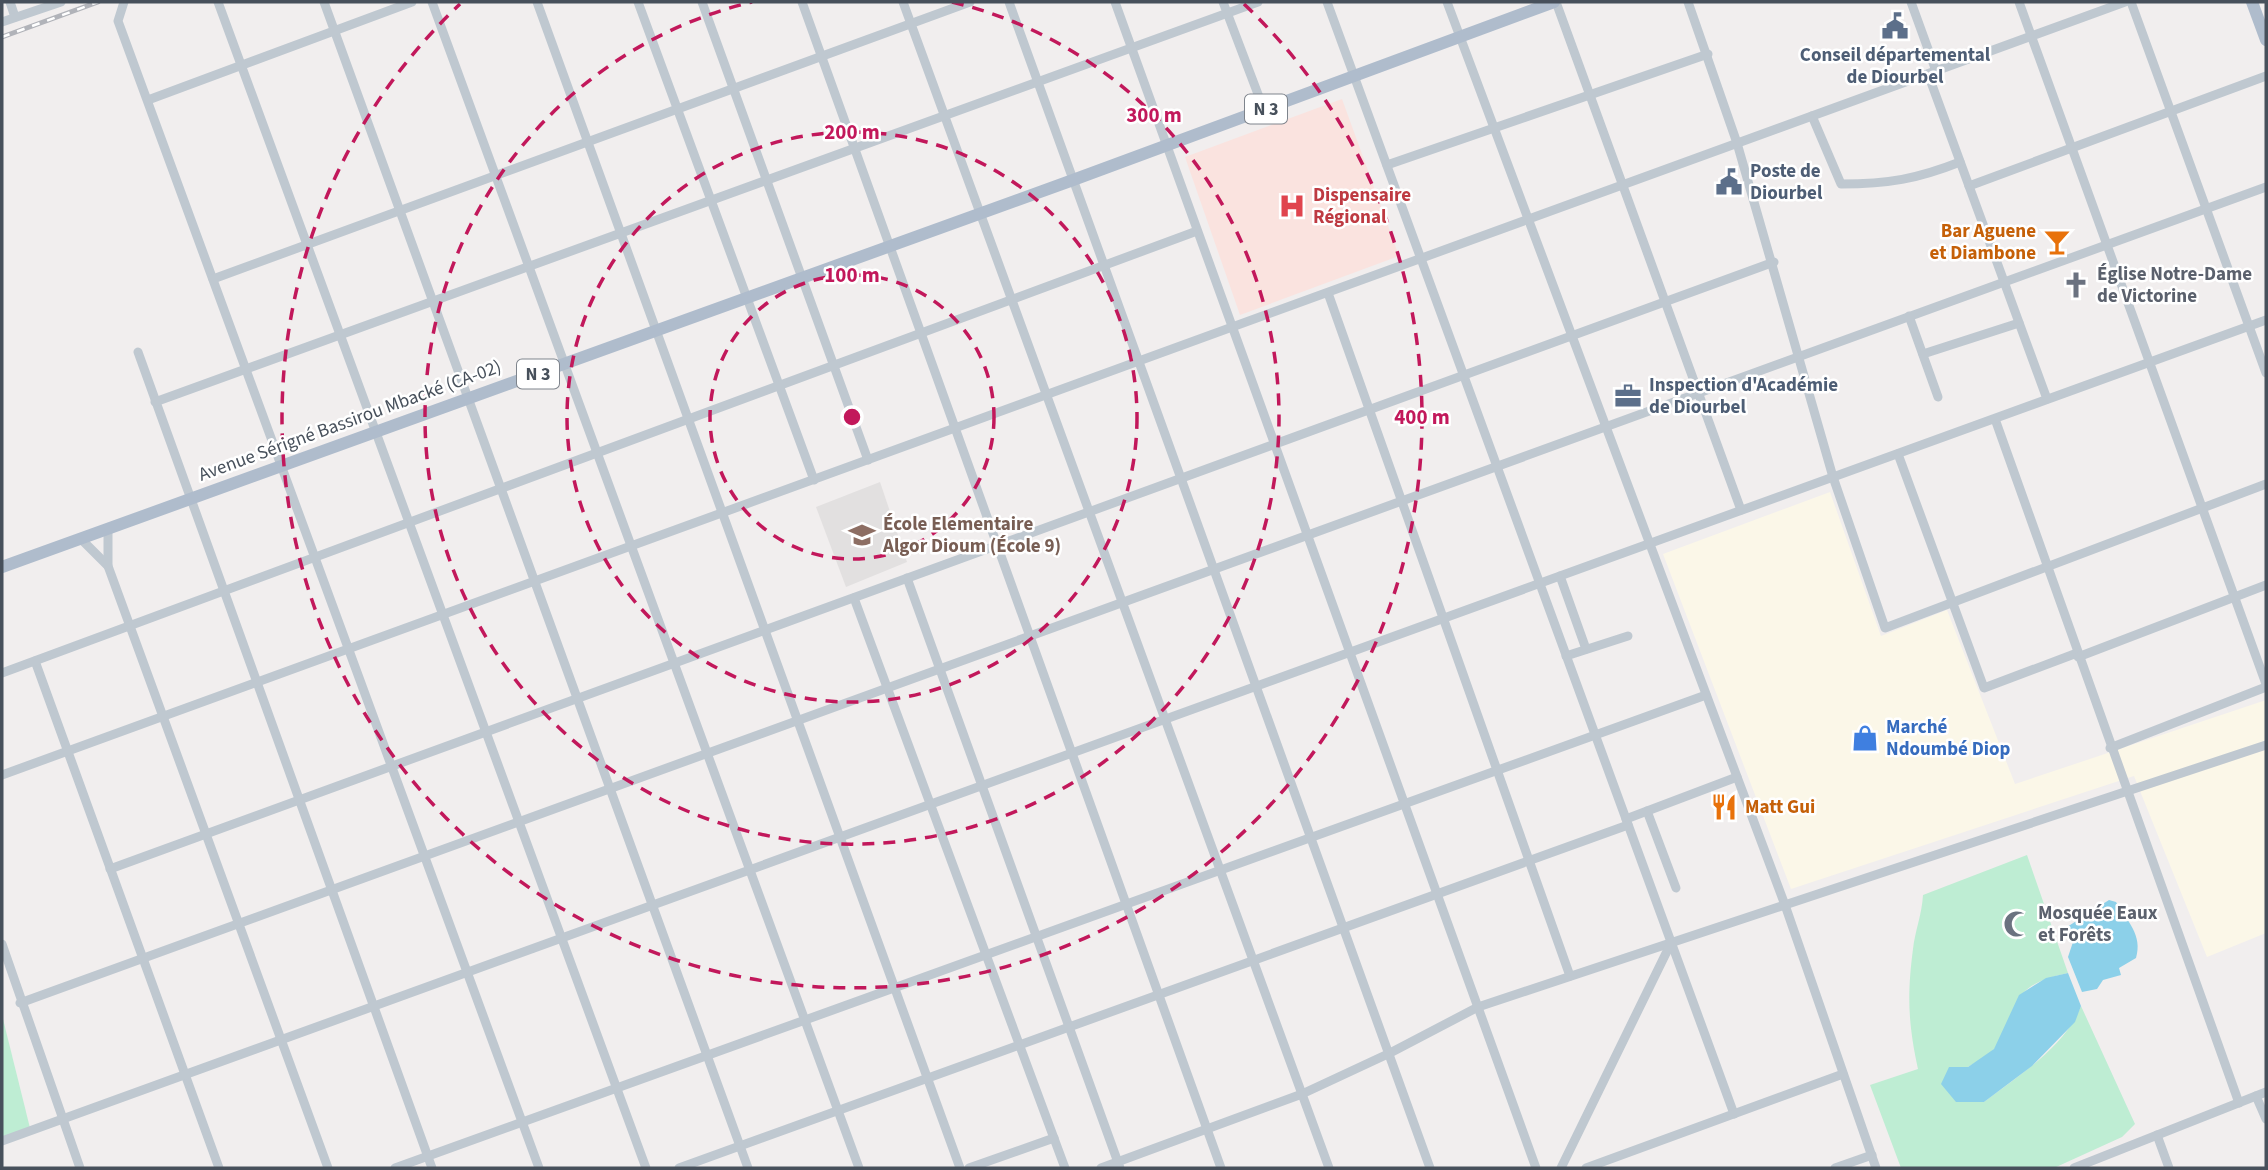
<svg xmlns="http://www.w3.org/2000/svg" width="2268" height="1170" font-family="'Source Sans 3',sans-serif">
  <rect width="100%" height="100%" fill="#f1eeee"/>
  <polygon fill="#fbf7e8" points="1830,492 1881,636 1947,610 2015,784 2266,700 2266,933 2207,957 2134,776 1791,889 1663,554"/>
  <polygon fill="#e2e0e0" points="880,482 907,562 846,587 816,507"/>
  <polygon fill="#fae3df" points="1342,99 1399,256 1240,315 1185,157"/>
  <g fill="#beedd3">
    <path d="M2027,855L2068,973C2003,987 2025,1007 1995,1048C1989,1056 1976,1062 1968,1067L1984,1102C2018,1076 2065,1047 2081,1006L2135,1124L2122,1137L2054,1168H1901L1870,1085L1918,1069C1908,1023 1907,995 1913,949C1915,931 1922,914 1923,895Z"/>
    <polygon points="2,1015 30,1128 2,1138"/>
  </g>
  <g fill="#8cd0e9">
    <path d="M2109,900L2116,902C2127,921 2143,935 2136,958L2119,968L2121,975L2103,980L2097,989L2082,992L2068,957L2073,942L2068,937L2067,927Z"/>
    <polygon points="2068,973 2081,1006 2075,1022 2032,1066 1984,1102 1956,1102 1941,1084 1949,1067 1968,1067 1994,1049 2019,995 2046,978"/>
  </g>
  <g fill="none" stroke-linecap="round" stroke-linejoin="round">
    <g stroke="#bfc8d0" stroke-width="9">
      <polyline points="10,2 15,17"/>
      <polyline points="124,2 118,21 539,1168"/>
      <polyline points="218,2 646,1168"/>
      <polyline points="324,2 748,1168"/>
      <polyline points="432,2 859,1168"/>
      <polyline points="537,2 960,1168"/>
      <polyline points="638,2 814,480"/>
      <polyline points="702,2 868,460"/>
      <polyline points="802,2 1221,1168"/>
      <polyline points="903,2 1329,1168"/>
      <polyline points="1009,2 1430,1168"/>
      <polyline points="1115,2 1536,1168"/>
      <polyline points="1223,2 1264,110"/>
      <polyline points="1327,2 1734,1114"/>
      <polyline points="1447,2 1785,905 1876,1168"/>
      <polyline points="1556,2 1741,510"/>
      <polyline points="1688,2 1737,143 1833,477 1885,628 2266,484"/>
      <polyline points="1911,2 1936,71"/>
      <polyline points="2019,2 2266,684"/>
      <polyline points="2131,2 2266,373"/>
      <polyline points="2,22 61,2"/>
      <polyline points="1928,74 2047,399"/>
      <polyline points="148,100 412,2"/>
      <path d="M1812,116L1841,184C1888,184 1917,179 1960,162"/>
      <polyline points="1387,165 1708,54"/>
      <polyline points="1969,186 2266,76"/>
      <polyline points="213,279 970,2"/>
      <polyline points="1328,293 1570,976"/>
      <polyline points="1909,316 1938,397"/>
      <polyline points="138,352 432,1168"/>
      <polyline points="1923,354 2019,323"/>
      <polyline points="155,402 1258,2"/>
      <polyline points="1995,419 2239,1103"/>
      <polyline points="1898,454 1984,688 2077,653"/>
      <polyline points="108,529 108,566 328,1168"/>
      <polyline points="81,539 108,566"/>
      <polyline points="1560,576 1586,649"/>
      <polyline points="907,578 1120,1168"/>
      <polyline points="854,598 1065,1168"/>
      <polyline points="1566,656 1628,636"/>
      <polyline points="2078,657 2266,585"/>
      <polyline points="35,661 219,1168"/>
      <polyline points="2,673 1197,231"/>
      <polyline points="2110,748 2266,687"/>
      <polyline points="2,775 2125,2"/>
      <polyline points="1647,811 1676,888"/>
      <polyline points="1626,819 1737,777"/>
      <polyline points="110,869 1774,262"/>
      <polyline points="2,944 80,1168"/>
      <polyline points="20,1003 2266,187"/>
      <polyline points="2256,1096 2266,1119"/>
      <polyline points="2157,1135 2169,1168"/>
      <polyline points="2,1141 2266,320"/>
      <polyline points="395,1168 1706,695"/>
      <polyline points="679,1168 1628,825"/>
      <polyline points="969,1168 1054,1138"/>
      <polyline points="1101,1168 1302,1094 1390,1053 1478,1007 2266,745"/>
      <polyline points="1561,1168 1671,943"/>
      <polyline points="1586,1168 1843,1074"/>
      <polyline points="1835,1168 1872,1155"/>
      <polyline points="2074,1168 2266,1092"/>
    </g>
    <g stroke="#afbccc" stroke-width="12">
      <polyline points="2252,2 2266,40"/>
      <polyline points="2,567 1073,180 1554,2"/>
    </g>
    <g stroke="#b1b3b9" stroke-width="5">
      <polyline id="rail" points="2,37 98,2"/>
    </g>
    <use href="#rail" stroke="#fff" stroke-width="2.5" stroke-dasharray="8" stroke-linecap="butt"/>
  </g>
  <g fill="none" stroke="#c2185b" stroke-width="3.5" stroke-dasharray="12 9">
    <circle cx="852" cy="417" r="142"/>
    <circle cx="852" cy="417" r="285"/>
    <path d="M952 2A427 427 0 1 1 752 2"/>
    <path d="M1244 4A570 570 0 1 1 460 4"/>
  </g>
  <defs>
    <g id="civic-bare" transform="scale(2.1)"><path d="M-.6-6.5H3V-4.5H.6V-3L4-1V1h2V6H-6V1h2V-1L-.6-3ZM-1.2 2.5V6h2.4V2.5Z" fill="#5c6f8a" stroke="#fff" stroke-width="2.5" paint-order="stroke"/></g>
    <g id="hospital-bare" transform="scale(2.1)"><path d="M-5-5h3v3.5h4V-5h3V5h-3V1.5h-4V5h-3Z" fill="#e0444e" stroke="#fff" stroke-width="2.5" paint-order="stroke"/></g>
    <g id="bar-bare" transform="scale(2.1)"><path d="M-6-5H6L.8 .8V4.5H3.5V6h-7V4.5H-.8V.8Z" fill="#e8710a" stroke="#fff" stroke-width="2.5" paint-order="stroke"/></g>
    <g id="church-bare" transform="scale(2.1)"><path d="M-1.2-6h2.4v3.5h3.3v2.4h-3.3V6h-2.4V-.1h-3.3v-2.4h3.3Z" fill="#6b7280" stroke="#fff" stroke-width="2.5" paint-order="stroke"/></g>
    <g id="office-bare" transform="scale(2.1)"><path d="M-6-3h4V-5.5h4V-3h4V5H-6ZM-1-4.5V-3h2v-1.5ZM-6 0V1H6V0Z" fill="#5c6f8a" stroke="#fff" stroke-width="2.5" paint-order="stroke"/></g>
    <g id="school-bare" transform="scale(2.1)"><path d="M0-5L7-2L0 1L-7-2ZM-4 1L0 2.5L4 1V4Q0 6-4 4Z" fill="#8d6e63" stroke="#fff" stroke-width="2.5" paint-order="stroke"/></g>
    <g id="shop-bare" transform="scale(2.1)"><path d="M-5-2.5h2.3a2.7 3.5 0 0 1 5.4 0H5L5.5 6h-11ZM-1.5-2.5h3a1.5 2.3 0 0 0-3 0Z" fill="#3f7fe0" stroke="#fff" stroke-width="2.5" paint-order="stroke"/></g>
    <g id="restaurant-bare" transform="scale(2.1)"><path d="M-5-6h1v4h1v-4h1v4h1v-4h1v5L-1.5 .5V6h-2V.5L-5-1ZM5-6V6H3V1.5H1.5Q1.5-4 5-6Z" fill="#e8710a" stroke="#fff" stroke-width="2.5" paint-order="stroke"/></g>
    <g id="mosque-bare" transform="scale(2.1)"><path d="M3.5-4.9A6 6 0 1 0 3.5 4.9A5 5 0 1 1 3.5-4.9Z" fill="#6b7280" stroke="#fff" stroke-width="2.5" paint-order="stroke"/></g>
  </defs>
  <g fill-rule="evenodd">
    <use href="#civic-bare" x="1895" y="26"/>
    <use href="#civic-bare" x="1729" y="182"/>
    <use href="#hospital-bare" x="1292" y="206"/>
    <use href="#bar-bare" x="2057" y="242"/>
    <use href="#church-bare" x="2076" y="285"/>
    <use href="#office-bare" x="1628" y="396"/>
    <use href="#school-bare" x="862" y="535"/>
    <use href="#shop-bare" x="1865" y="738"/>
    <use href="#restaurant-bare" x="1724" y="807"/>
    <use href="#mosque-bare" x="2017" y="924"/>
  </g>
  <g text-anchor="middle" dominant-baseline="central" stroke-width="5" stroke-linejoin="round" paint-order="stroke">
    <g fill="#fff" stroke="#7e848c" stroke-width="2">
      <rect x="1245" y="94.5" width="42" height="29" rx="5"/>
      <rect x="517" y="359.5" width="42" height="29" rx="5"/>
    </g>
    <g font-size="18" font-weight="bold" fill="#47505b">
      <text x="1266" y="109">N 3</text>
      <text x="538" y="374">N 3</text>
    </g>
    <g font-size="19" font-weight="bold" fill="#4e5e75" stroke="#fff" text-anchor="start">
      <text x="1895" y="55" text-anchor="middle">Conseil départemental<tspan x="1895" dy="22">de Diourbel</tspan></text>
      <text x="1750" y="171">Poste de<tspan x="1750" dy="22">Diourbel</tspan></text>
      <text x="1649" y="385">Inspection d'Académie<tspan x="1649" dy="22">de Diourbel</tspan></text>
    </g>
    <g font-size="19" font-weight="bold" fill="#be3a42" stroke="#fff" text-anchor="start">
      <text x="1313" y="195">Dispensaire<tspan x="1313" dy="22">Régional</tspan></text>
    </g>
    <g font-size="19" font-weight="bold" fill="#c56008" stroke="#fff" text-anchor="end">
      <text x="2036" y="231">Bar Aguene<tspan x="2036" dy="22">et Diambone</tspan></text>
      <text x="1745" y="807" text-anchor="start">Matt Gui</text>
    </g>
    <g font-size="19" font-weight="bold" fill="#5b616d" stroke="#fff" text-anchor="start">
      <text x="2097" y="274">Église Notre-Dame<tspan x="2097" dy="22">de Victorine</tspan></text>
      <text x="2038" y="913">Mosquée Eaux<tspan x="2038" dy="22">et Forêts</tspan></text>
    </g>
    <g font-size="19" fill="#47505b" stroke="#fff">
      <text transform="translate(350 421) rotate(-20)">Avenue Sérigné Bassirou Mbacké (CA-02)</text>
    </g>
    <g font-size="19" font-weight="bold" fill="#785e54" stroke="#fff" text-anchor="start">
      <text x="883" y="524">École Elementaire<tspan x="883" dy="22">Algor Dioum (École 9)</tspan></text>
    </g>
    <g font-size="19" font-weight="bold" fill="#366cbe" stroke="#fff" text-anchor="start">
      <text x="1886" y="727">Marché<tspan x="1886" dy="22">Ndoumbé Diop</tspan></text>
    </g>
  </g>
  <circle cx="852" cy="417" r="10" fill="#c2185b" stroke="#fff" stroke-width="3.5"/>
  <g font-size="21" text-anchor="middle" font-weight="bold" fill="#c2185b" stroke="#fff" stroke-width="5" stroke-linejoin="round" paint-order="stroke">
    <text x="1154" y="122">300 m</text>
    <text x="852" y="139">200 m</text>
    <text x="852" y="282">100 m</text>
    <text x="1422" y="424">400 m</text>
  </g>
  <rect width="2268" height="1170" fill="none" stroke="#47505b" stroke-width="7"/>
</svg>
